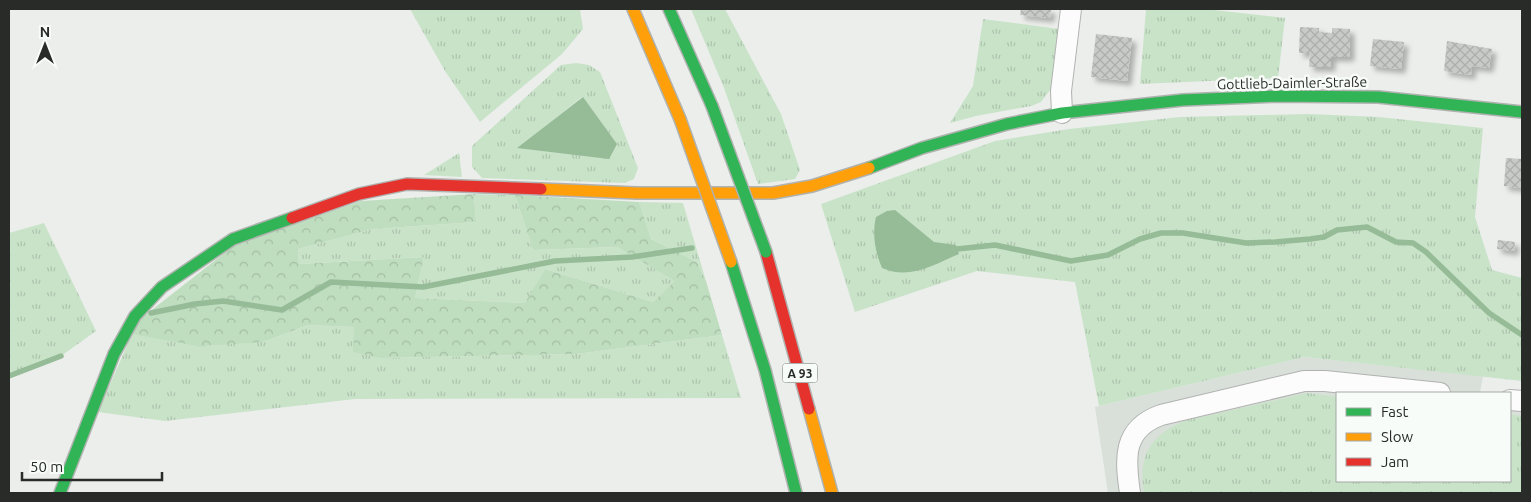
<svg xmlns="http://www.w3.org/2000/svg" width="1531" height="502" font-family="Ubuntu,sans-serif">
  <defs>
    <pattern id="grass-tufts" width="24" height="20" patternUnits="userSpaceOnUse" patternTransform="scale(1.25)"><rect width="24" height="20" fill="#c9e3c9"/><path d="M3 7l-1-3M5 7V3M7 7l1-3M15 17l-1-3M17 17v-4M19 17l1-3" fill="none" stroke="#adc3ad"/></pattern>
    <pattern id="forest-crowns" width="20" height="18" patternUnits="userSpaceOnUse" patternTransform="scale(1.25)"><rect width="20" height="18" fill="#bfddbf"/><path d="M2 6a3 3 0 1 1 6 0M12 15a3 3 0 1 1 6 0" fill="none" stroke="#a4bea4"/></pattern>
    <pattern id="building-cross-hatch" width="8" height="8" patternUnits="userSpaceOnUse" patternTransform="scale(1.25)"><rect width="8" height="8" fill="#c8cac8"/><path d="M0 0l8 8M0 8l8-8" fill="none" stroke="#acaeac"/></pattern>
    <filter id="shadow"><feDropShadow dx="4.5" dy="4.5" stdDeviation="2.5" flood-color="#0004"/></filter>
  </defs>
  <rect width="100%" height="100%" fill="#ebeeeb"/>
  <polygon fill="#d9e0d9" points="1305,357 1483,376 1480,393 1337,393 1337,481 1510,481 1510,400 1522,401 1522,493 1108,493 1095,407"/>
  <g fill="url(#grass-tufts)" fill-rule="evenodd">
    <polygon points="410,9 580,9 583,29 562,54 480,122 445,71"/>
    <polygon points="691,9 725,9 781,114 800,170 795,179 758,184 724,88"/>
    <polygon points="1146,9 1205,9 1285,18 1278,78 1140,84"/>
    <polygon points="983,19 1059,29 1057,81 1041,102 1031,106 976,116 950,123 973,86"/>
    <path d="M576,63L589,65L600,72L638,168L634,179L625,183L482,178L472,167V146L561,65ZM582,97L617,144L518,148Z"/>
    <polygon points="1308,114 1379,117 1483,128 1475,217 1492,270 1522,278 1522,381 1305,357 1099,406 1075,282 977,271 855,312 821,204 995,141 1069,129 1180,117"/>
    <polygon points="459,153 462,177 424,175"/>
    <polygon points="474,194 515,195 533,250 617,247 676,281 653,302 545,269 526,303 415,298 424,257 299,264 298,249 373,229 476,222"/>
    <polygon points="639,202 683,203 706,281 697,262 651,239"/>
    <polygon points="44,223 96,331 61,356 9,376 9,233"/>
    <polygon points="308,325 355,327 381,358 576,354 722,335 741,398 355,399 165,421 98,412 132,334 263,342"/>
    <path d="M1307,393L1337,397V481H1510V414L1522,416V493H1144C1138,457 1149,436 1184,421Z"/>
  </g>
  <polygon fill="url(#forest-crowns)" points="474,194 476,222 373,229 298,249 299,264 424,257 415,298 525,303 545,269 653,302 675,281 617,247 533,250 515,195 639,202 651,239 697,262 706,281 722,335 576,354 381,358 353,352 354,327 308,325 263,342 198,346 132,334 139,320 236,244 361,201"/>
  <g fill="#96bb97">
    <polygon points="583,97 617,144 609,159 517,148"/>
    <path d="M895,210L934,242L956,245L959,254C933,265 910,280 882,268C875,251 872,235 876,217L887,211Z"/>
  </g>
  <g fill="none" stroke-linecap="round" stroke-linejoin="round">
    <g stroke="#96bb97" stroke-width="5.5">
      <polyline points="957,249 995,245 1071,261 1108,255 1140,239 1161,233 1183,233 1246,243 1275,242 1310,239 1324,237 1337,230 1367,227 1396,242 1413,243 1426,252 1489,313 1522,335"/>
      <polyline points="151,313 195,304 223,301 282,310 331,282 423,287 555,261 632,257 692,248"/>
      <polyline points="9,376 61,356"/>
    </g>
  </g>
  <g fill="url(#building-cross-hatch)" filter="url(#shadow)">
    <polygon points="1021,9 1051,9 1050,18 1020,15"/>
    <polygon points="1300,27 1319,28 1319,32 1332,33 1332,28 1350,29 1350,57 1331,57 1331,67 1309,67 1310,53 1299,53"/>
    <polygon points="1096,34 1132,38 1127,81 1091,77"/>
    <polygon points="1373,39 1404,42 1401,69 1370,66"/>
    <polygon points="1447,41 1492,49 1489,68 1472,66 1471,75 1444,71"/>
    <polygon points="1506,158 1522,159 1522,188 1504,186"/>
    <polygon points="1498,240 1515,242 1514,251 1497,249"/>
  </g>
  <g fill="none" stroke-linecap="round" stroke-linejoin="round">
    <g stroke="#b0b2b0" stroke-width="22">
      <g id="street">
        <polyline points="1062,113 1061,91 1071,9"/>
        <polyline points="1510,400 1522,401"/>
        <path d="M1130,493C1125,459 1122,429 1161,415L1304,381H1325L1440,393"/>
      </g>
    </g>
    <g stroke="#b0b2b0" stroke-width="14">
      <g id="fast">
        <polyline points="669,9 712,106"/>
        <polyline points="869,168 922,148 1007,124 1062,113 1183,100 1277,96 1378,97 1522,112"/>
        <polyline points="731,262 765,370 796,493"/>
        <polyline points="60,493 114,354 135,316 162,287 233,239 292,218"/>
      </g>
    </g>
    <g stroke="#b0b2b0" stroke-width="14">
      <g id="slow">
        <polyline points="633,9 680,119"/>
        <polyline points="541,189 637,193 773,193 812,186 869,168"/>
        <polyline points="809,409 832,493"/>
      </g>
    </g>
    <g stroke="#b0b2b0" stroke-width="14">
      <g id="jam">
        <polyline points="292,218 359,194 407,184 541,189"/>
        <polyline points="766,252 809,409"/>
      </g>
    </g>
    <use href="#street" stroke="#fcfcfc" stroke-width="20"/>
    <use href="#fast" stroke="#30b455" stroke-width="11"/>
    <use href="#slow" stroke="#ff9f0a" stroke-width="11"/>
    <use href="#jam" stroke="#e5322d" stroke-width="11"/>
    <g stroke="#b0b2b0" stroke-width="14" stroke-linecap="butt">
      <polyline id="fast-bridge" points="712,106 766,252"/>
    </g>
    <g stroke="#b0b2b0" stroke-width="14" stroke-linecap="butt">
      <polyline id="slow-bridge" points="680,119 731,262"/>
    </g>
    <use href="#fast-bridge" stroke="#30b455" stroke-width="11"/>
    <use href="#slow-bridge" stroke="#ff9f0a" stroke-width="11"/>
  </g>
  <g text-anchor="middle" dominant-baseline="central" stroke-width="5" stroke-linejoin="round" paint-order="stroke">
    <rect fill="#f8fcf8" stroke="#676a67" stroke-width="1" x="782.5" y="363.5" width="35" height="19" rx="4"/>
    <g font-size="12" font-weight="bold" fill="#292b29">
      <text x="800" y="373">A 93</text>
    </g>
    <g font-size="14" fill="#292b29" stroke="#f8fcf8">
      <text transform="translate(1292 83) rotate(-1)">Gottlieb-Daimler-Straße</text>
    </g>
  </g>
  <rect width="1531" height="502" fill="none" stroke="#292b29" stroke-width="20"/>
  <rect x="1336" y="392" width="175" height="90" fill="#f8fcf8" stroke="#a5a8a5"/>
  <rect x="1346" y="408" width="25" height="8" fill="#30b455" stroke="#a5a8a5"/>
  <text x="1381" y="417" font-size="15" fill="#292b29">Fast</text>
  <rect x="1346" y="433" width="25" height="8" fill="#ff9f0a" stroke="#a5a8a5"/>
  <text x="1381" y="442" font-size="15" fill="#292b29">Slow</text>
  <rect x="1346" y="458" width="25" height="8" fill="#e5322d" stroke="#a5a8a5"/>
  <text x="1381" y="467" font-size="15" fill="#292b29">Jam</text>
  <g transform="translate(45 45)" stroke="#f8fcf8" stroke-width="4" paint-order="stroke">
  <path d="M0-4L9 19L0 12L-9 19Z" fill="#292b29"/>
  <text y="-8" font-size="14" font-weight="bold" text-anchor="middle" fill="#292b29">N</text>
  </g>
  <path d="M22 472v8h140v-8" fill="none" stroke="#292b29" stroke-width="2.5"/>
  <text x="30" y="472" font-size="15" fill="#292b29" stroke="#f8fcf8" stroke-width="4" paint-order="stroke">50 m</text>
</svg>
